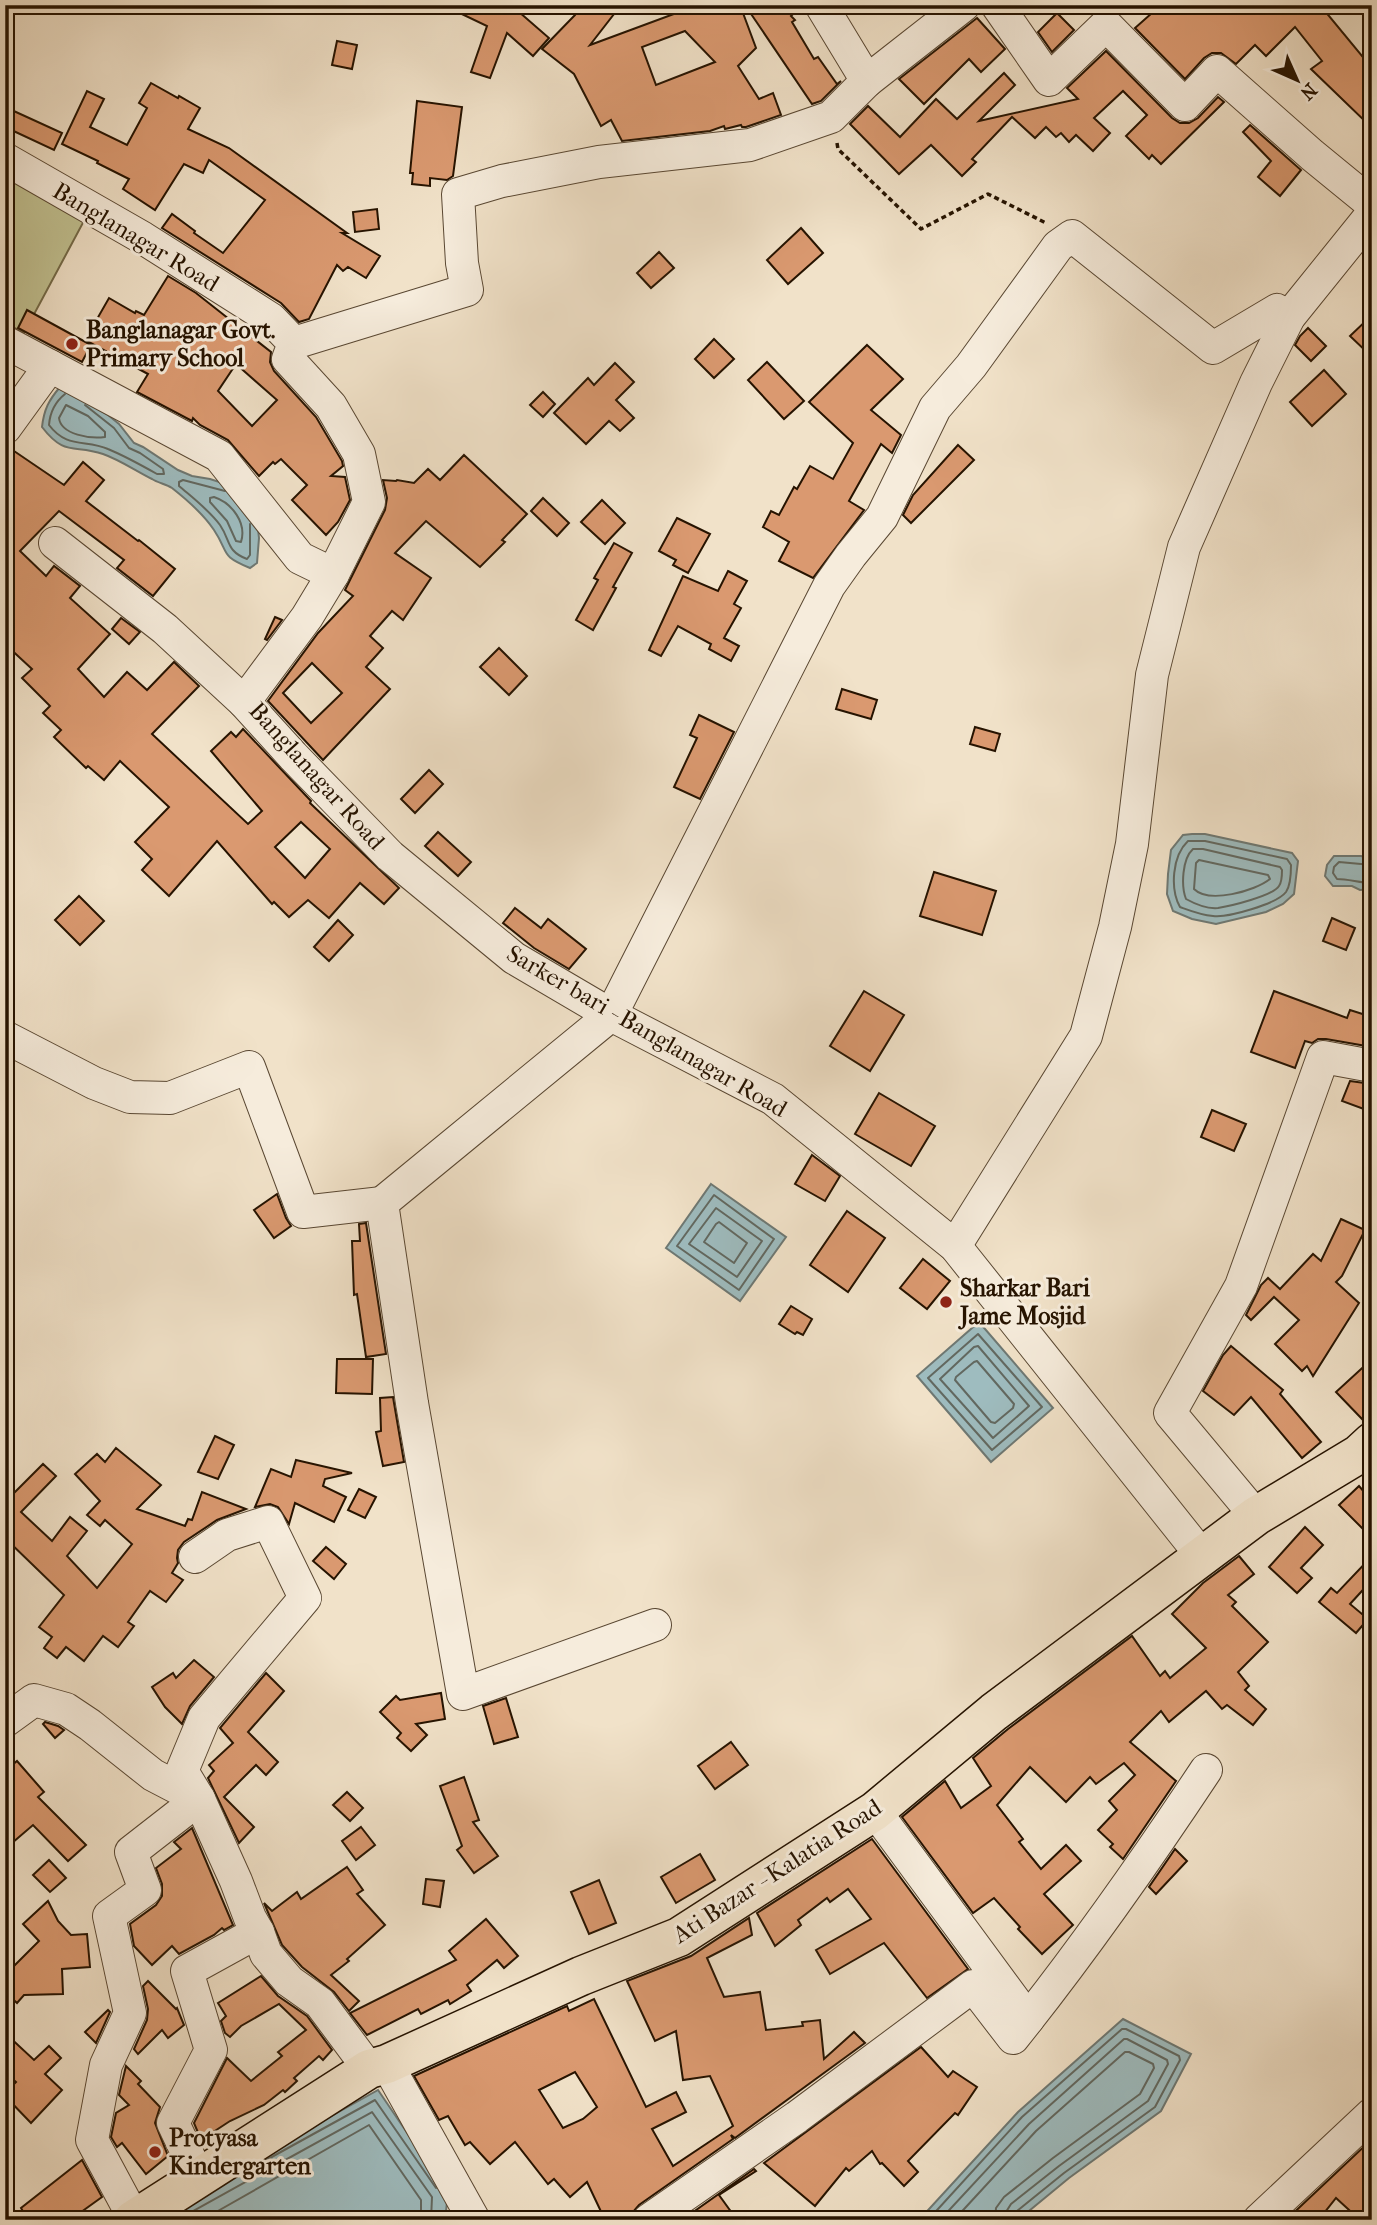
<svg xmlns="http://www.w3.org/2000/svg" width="1377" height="2225" font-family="'IM FELL French Canon',serif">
  <rect width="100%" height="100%" fill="#f1e2c9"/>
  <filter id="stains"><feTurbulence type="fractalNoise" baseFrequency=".00286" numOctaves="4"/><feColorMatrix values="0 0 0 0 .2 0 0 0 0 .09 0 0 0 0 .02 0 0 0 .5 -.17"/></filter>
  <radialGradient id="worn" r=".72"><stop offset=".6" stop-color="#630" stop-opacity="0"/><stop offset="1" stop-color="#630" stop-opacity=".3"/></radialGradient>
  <polygon fill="#c1c191" stroke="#746a48" stroke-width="2" points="5,175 85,219 24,333 5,323"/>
  <g fill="#9ebcbf" stroke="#6e7873" stroke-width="2">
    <path d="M60,387L108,415L119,424L134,443L143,447L178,470L192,476L210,479L232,486L257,520L259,538L257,563L250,568C219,555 230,554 214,530C204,515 186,499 172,488C166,484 158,483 152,479C136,471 120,460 103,454C74,444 65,457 42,427C44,409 49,400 60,387Z"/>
    <polygon points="1192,834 1205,834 1292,853 1298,861 1294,894 1283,904 1266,912 1216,924 1192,919 1173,911 1167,894 1168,874 1171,850 1183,835"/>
    <polygon points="1334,856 1361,856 1372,859 1372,889 1360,890 1352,886 1333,886 1325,876 1327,865"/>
    <polygon points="711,1184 786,1237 740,1301 666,1248"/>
    <polygon points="979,1322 1053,1408 991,1462 917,1376"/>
    <polygon points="1123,2019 1191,2054 1161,2111 1069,2178 1018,2220 919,2220 1018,2112"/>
    <polygon points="378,2090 448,2193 445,2220 176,2220 172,2205"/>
  </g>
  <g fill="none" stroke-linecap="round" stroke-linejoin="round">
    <g stroke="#626860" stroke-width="2">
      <path d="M65,394C55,402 50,412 49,425C67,449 86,439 108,449C125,456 141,465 157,474H164L163,469L140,453L129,448L114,428L85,405"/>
      <path d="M66,405L88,416L105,432V437C91,439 61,435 59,418Z"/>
      <path d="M225,491L183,480L179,482V486C193,498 209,510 220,525C231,541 226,551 247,559L250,555V524"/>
      <path d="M214,497C232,503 247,523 241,542L236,541L227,521L210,502V498Z"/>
      <path d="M1188,841H1205L1287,859L1291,865C1291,873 1291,885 1286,892C1277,904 1227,918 1213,916C1201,915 1191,911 1180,907C1170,889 1172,856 1188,841Z"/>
      <path d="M1193,849H1203L1280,867L1282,870C1282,875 1282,882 1279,886C1273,896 1230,906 1218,908C1207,909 1195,904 1186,899C1181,886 1182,859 1193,849Z"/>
      <path d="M1199,860L1268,875L1270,879C1255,891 1209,904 1194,889L1196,863Z"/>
      <path d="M1372,865L1339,862L1334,867L1333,873L1337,879C1349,879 1360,883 1372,883"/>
      <polygon points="714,1195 774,1239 739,1290 677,1246"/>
      <polygon points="716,1208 762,1241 737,1277 689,1244"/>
      <polygon points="719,1222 747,1243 734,1263 704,1242 716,1224"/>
      <polygon points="978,1334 1042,1407 992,1450 928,1378"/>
      <polygon points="978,1346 1029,1406 993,1438 940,1379 974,1347"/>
      <polygon points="977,1361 1014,1404 1013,1408 995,1423 991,1422 955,1380 956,1377 974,1362"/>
      <polyline points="259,2164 375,2100 436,2188"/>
      <polyline points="191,2220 193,2211 372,2112 432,2197 431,2220"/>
      <polyline points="202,2220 369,2125 421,2200 421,2220"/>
      <polyline points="928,2220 1022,2117 1122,2029 1126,2029 1179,2056 1180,2060 1155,2107 1064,2173 1017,2211 1014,2220"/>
      <polyline points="940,2220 1029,2124 1124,2039 1127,2039 1167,2060 1168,2064 1148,2101 1059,2166 1011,2204 1006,2212 1005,2220"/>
      <polyline points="954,2220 1036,2131 1125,2052 1129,2052 1153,2064 1154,2068 1140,2094 1053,2158 1004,2197 996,2208 995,2220"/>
    </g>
  </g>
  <g fill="#da9970" stroke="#261300" stroke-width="2" fill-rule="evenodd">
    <polygon points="443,5 511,5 549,38 533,56 507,33 490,78 471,72 487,26"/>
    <path d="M584,5H621L590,45L698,5H740L756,48L738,66L759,99L773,93L781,115L746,127H742L741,125L725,129L724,126L710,131L622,141L611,120L601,126L574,74L542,49L575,15L573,10ZM685,31L715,62L656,85L642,47Z"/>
    <polygon points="745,5 802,5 791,16 795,20 792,22 814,59 818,57 837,84 841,81 821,101 812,104"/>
    <polygon points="1161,5 1320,5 1372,68 1372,128 1311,69 1322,61 1295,27 1266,56 1255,45 1236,64 1221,53 1212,53 1204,58 1185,79 1135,28"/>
    <polygon points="1057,13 1074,30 1052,52 1038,32"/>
    <polygon points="977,18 1005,49 981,72 969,59 924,104 899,79"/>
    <polygon points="337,41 357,45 352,69 332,65"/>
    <polygon points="1106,51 1172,118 1180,123 1189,123 1198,118 1218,97 1224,102 1161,164 1152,155 1149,159 1126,136 1147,115 1123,91 1094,118 1110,133 1093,151 1076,135 1069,142 1061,133 1056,137 1046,127 1035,138 1012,117 972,159 976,162 962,176 931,145 899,174 850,124 868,106 900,137 936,99 957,119 1004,73 1015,85 979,121 1078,99 1067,88"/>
    <polygon points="151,83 178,98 179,96 200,108 188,129 229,148 347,233 342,233 380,256 366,278 348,267 343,271 337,265 309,319 299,322 281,303 162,228 172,214 195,231 194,233 223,253 265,200 209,160 203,173 184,164 155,210 123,189 129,179 97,163 98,161 62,144 87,91 104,99 90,127 127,145 147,108 139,103"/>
    <polygon points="417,101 462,107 453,176 447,180 430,178 430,186 412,184 413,173 410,173"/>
    <polygon points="5,107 62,133 54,150 5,127"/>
    <polygon points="1250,125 1301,170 1280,196 1258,177 1271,161 1243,132"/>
    <polygon points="377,209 379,229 355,232 353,212"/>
    <polygon points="801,228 823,253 788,284 767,260"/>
    <polygon points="659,252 674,268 651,288 637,273"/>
    <path d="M168,276L196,293L271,352L270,362L274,371L316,417L342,461L343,466L331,476L345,477L350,500L338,522L326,535L292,500L307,485L281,459L275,464L273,462L259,476L228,440L200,425L193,418L192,421L137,392L148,374L85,340L109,298L135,313L136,311L144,315ZM236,364L277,400L252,426L218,391Z"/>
    <polygon points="27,310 91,345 82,362 18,328"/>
    <polygon points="1372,315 1372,357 1350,336"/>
    <polygon points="1308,328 1326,346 1311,361 1295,345 1300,336"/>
    <polygon points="714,339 734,359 714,378 695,359"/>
    <polygon points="867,345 903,379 871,410 901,435 892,453 881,444 849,501 864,510 813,578 779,561 789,542 763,527 771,511 779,515 794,487 797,489 810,466 833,479 853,443 809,402"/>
    <polygon points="767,362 804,401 784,419 748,380"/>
    <polygon points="615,363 634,382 616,400 634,418 620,431 609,421 586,444 554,413 588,378 594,385"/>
    <polygon points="1324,370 1346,394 1312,426 1290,402"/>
    <polygon points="543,392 555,404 543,417 530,405"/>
    <polygon points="958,445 974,460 911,523 903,515 913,495"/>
    <path d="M14,451L64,485L83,462L104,480L86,501L138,541L139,540L175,569L153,596L117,568L124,560L59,511L20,551L46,576L54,566L80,586L70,598L110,634L78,669L104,697L127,672L147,690L174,662L199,686L152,734L248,824L262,811L211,751L231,732L236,737L243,729L311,801L310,803L399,888L384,904L360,883L329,918L308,900L289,917L274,902L272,904L217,841L169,896L142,870L152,859L135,842L169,807L120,761L104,780L88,766L86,768L54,737L61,730L43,713L50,706L22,678L32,669L5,644V485L12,475L5,470V463ZM301,822L330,849L305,878L275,847Z"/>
    <path d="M464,455L527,514L502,540L505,542L480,567L426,521L395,553L431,578L403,620L392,611L370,636L383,648L366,667L390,689L323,760L268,701L318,633L353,596L345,590L385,510L387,498L383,480L396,481L397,480L414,483L428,469L440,480ZM312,663L342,693L311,723L283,693Z"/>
    <polygon points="543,498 569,523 557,536 531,511"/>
    <polygon points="602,500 625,523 605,544 581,522"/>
    <polygon points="677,518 710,534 688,573 673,565 676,560 659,551"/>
    <polygon points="614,543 632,553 613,587 616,588 593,630 576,620 598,580 594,578"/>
    <polygon points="728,571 747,581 734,604 741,608 724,638 739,646 731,661 709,649 711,644 678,626 661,656 649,650 683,576 718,591"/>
    <polygon points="275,617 282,620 267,640 265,639"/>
    <polygon points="121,618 140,632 129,644 112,629"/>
    <polygon points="499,648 527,676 509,695 480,667"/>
    <polygon points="842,689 877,700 871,719 836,709"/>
    <polygon points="699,715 734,732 700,799 674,787 697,738 690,735"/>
    <polygon points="975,727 1000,734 995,751 970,744"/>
    <polygon points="429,770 443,784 415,813 401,799"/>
    <polygon points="438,832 471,862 458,876 425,846"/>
    <polygon points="934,872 996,891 982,935 920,916"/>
    <polygon points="79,896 104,921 80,945 55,920"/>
    <polygon points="515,908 541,928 548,919 586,949 569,969 534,948 503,923"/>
    <polygon points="1332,918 1355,928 1346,950 1323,941"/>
    <polygon points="338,920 353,935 329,961 314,947"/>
    <polygon points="864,991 904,1015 870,1071 830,1046"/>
    <polygon points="1274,991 1347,1018 1350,1010 1372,1017 1372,1047 1326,1039 1318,1039 1312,1043 1305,1041 1295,1068 1251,1052"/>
    <polygon points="1350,1081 1372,1084 1372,1112 1342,1101"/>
    <polygon points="879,1093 935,1126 911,1166 855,1134"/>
    <polygon points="1212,1110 1246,1124 1234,1151 1201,1137"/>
    <polygon points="812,1155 840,1176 825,1201 795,1184"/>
    <polygon points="277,1194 286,1218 291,1226 274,1238 254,1210"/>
    <polygon points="847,1211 885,1238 848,1292 810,1265"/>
    <polygon points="1341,1219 1365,1230 1342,1276 1336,1282 1359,1303 1313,1376 1307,1366 1302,1371 1275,1344 1299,1320 1274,1297 1251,1320 1246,1315 1261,1285 1268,1278 1280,1289 1313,1254 1321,1261"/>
    <polygon points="366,1223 386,1354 366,1357 357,1294 354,1295 352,1241 360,1241 359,1224"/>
    <polygon points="923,1259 950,1281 927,1309 900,1288"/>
    <polygon points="791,1306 812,1319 803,1335 797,1332 795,1334 779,1324"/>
    <polygon points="1231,1346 1283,1390 1280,1394 1321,1442 1302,1458 1251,1397 1234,1415 1203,1391 1223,1355"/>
    <polygon points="337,1359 373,1359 372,1394 336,1393"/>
    <polygon points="1372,1359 1372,1411 1363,1420 1336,1392"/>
    <polygon points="393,1397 404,1462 383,1466 376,1432 381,1431 380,1398"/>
    <polygon points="215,1436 234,1445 218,1479 198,1472"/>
    <polygon points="116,1448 161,1485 137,1509 185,1526 188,1519 192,1520 202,1492 246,1509 217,1520 184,1542 178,1550 177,1558 178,1563 172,1573 183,1580 166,1602 150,1591 128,1622 134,1626 118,1647 103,1636 84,1661 66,1647 57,1658 44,1648 52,1637 39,1627 64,1595 5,1538 5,1496 8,1499 43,1464 56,1476 21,1512 52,1541 70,1517 87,1531 67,1556 97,1588 132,1544 105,1520 100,1526 87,1515 100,1501 75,1474 97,1454 105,1462"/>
    <polygon points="296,1460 352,1473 325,1479 323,1486 346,1497 334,1522 295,1503 289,1524 278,1507 270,1504 255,1507 271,1469 291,1477"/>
    <polygon points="1359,1486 1372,1501 1372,1538 1339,1505"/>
    <polygon points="359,1489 376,1497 365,1518 348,1510"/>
    <polygon points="1305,1527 1323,1545 1301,1568 1312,1578 1297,1593 1269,1567"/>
    <polygon points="326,1547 346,1564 334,1579 313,1561"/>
    <polygon points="1239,1556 1254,1574 1228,1595 1236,1602 1232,1606 1268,1642 1238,1672 1249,1686 1245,1690 1266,1709 1253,1725 1227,1705 1222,1709 1206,1691 1169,1722 1161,1711 1130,1742 1176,1781 1123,1859 1110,1847 1113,1844 1098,1830 1117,1810 1109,1801 1135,1775 1124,1763 1096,1784 1090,1777 1066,1802 1030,1767 997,1805 1023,1839 1019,1842 1041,1869 1066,1845 1081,1861 1044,1894 1073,1925 1042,1954 1018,1929 1020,1927 994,1898 973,1913 902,1817 945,1781 961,1808 991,1786 973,1758 1008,1729 1132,1636 1160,1676 1165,1671 1170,1678 1206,1648 1172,1614 1203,1583"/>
    <polygon points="1372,1556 1372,1580 1350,1604 1368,1619 1356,1633 1319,1602 1331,1588 1337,1593"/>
    <polygon points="194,1660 214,1677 190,1706 182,1724 165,1707 152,1687 173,1673 176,1678"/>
    <polygon points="266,1673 284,1691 248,1732 278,1762 266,1775 256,1765 224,1797 254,1827 239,1843 208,1778 214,1771 209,1765 233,1743 220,1728"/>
    <polygon points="441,1693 445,1719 416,1724 427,1735 411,1751 397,1738 401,1733 380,1712 396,1696 400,1700"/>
    <polygon points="506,1698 518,1737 494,1744 483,1706"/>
    <polygon points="45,1722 58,1726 64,1730 55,1738 43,1724"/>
    <polygon points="731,1742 748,1765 715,1789 698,1766"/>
    <polygon points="17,1761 44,1792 38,1797 86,1845 68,1861 33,1825 5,1849 5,1771"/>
    <polygon points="464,1777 479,1820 473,1822 498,1856 474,1873 457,1850 462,1846 440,1786"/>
    <polygon points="347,1792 363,1808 350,1821 333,1805"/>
    <polygon points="361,1827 375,1845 356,1860 342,1841"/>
    <polygon points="192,1828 233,1925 224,1930 222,1928 214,1935 179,1954 172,1946 152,1965 134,1946 130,1924 156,1905 162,1896 162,1884 156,1868 181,1849 174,1842"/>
    <polygon points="872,1839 968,1969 927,1998 884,1943 830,1974 816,1950 871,1919 848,1889 830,1902 827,1898 798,1920 801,1925 775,1946 757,1913"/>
    <polygon points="1175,1849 1187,1861 1156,1894 1149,1887"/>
    <polygon points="700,1854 715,1880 676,1903 661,1877"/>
    <polygon points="49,1860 66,1878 50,1892 33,1875"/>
    <polygon points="347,1867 363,1890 357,1894 385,1925 347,1959 349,1961 331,1975 359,2001 349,2011 334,1992 302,1967 282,1945 264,1903 272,1911 297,1892 301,1899"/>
    <polygon points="426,1879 444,1881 440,1907 423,1904"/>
    <polygon points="599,1880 616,1923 589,1934 571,1892"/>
    <polygon points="48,1901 58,1921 71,1935 87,1934 90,1967 62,1969 63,1994 24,1995 17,2003 5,1992 5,1975 39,1941 23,1924"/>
    <path d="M749,1918L752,1935L707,1958L724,1997L760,1992L766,2030L803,2026L802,2022L820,2020L824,2059L854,2032L865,2043L735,2138L731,2135L733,2139L639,2205L633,2212L631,2220H605L587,2182L570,2197L554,2179L548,2184L515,2142L490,2164L470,2142L465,2145L448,2116L439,2120L414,2076L567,2006L569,2011L594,1999L646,2107L676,2092L686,2112L652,2129L673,2166L733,2126L710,2076L683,2080L676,2031L655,2041L627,1981L691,1956ZM575,2072L597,2107L583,2119L563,2128L539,2090Z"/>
    <polygon points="486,1919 518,1956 504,1968 497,1960 467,1985 471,1991 450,2004 448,2000 421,2014 418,2009 367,2035 350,2013 456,1960 449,1951"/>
    <polygon points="261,1976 278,1996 307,2016 332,2050 323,2060 319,2056 294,2078 297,2081 285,2092 283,2090 264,2105 230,2121 201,2140 194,2123 227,2058 251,2081 282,2056 278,2052 306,2030 279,2004 241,2026 230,2037 225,2033 221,2021 226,2016 218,2003"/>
    <polygon points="148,1981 176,2009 177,2008 184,2025 168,2038 162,2030 138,2054 134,2049 147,2020 148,2009 143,1986"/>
    <polygon points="108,2010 110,2012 96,2043 85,2032"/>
    <polygon points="5,2033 34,2060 49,2046 61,2058 45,2074 62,2090 31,2123 5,2096 5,2093 16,2082 5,2072"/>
    <polygon points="921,2047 948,2077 953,2071 977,2087 958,2115 955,2113 908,2161 918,2172 904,2186 882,2163 880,2164 872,2151 849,2171 846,2168 815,2206 764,2163"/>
    <polygon points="126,2066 141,2081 138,2084 160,2107 155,2123 168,2156 146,2174 122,2143 117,2147 111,2137 116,2113 129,2105 119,2095"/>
    <polygon points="1372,2139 1372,2220 1360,2220 1336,2198 1321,2217 1324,2220 1286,2220"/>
    <polygon points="82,2160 102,2197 70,2220 28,2220 21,2208"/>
    <polygon points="754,2169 756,2171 719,2195 737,2220 682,2220"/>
  </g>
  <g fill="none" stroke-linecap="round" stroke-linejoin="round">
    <g stroke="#594732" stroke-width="34">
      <g id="minor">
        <polyline points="821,5 867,81 964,5"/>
        <polyline points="997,5 1049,80 1106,25 1185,105 1217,71 1312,155 1372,204"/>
        <polyline points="5,159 143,238 271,319 294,343 288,359 331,406 359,454 369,502 333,574 307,617 244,702 293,756 390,856 514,958 611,1015 773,1099 955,1246 1202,1556"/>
        <polyline points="5,342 219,456 300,558 333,574"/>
        <polyline points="294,343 467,290 462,263 458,194 502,181 599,162 750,145 831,117 867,81"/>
        <polyline points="5,428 50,366"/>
        <polyline points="55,543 165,629 244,702"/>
        <polyline points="5,1037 94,1083 130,1097 170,1098 249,1067 303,1212 382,1203"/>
        <polyline points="955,1246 1086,1036 1115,927 1132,844 1152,675 1184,547 1256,383 1289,317 1372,214"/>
        <polyline points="1256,1516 1170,1413 1241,1286 1323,1057 1372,1066"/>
        <polyline points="655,1625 463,1694 412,1403 382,1203 611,1015 829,586 851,555 882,517 935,408 971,366 1058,246 1072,236 1213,348 1277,310 1289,317"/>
        <polyline points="5,1721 34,1700 66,1709 90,1725 153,1775 199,1799 236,1881 250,1918 258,1932 266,1954 289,1981 320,2003 369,2069"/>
        <polyline points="875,1811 1028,2019"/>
        <polyline points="387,2064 474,2220"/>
        <polyline points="199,2178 173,2123 211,2050 187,1971 258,1932"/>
        <polyline points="135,2220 92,2140 106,2065 130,2013 109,1916 145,1890 131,1852 199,1799 182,1771 204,1718 305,1598 268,1522 227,1535 195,1557"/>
        <path d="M649,2220L797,2117L973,1986L1013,2038C1082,1952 1145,1862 1206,1770"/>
        <polyline points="1259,2220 1372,2114"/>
      </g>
    </g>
    <g stroke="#261300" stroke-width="41">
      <polyline id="major" points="133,2220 369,2069 387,2064 581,1976 679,1937 875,1811 994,1712 1256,1516 1359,1454 1372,1442"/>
    </g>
    <polyline stroke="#261300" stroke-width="3.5" stroke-dasharray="5 3.5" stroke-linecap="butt" points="837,143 838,149 921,229 988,194 1046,223"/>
    <use href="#minor" stroke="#f6ecdc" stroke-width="32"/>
    <use href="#major" stroke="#f1e2c9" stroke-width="38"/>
  </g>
  <g fill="#8f2418" stroke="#f6ecdc" stroke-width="2.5">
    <circle cx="72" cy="344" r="7"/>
    <circle cx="946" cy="1302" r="7"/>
    <circle cx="155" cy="2152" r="7"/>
  </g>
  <g text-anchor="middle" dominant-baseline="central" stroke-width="6" stroke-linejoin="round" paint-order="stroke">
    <g font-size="24" fill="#261300" stroke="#f6ecdc">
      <text transform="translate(136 237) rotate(31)">Banglanagar Road</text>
      <text transform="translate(317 776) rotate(48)">Banglanagar Road</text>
      <text transform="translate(647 1031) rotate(30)">Sarker bari - Banglanagar Road</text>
      <text transform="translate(777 1871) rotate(-33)">Ati Bazar - Kalatia Road</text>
    </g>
    <g font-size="24" font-weight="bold" fill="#261300" stroke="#f6ecdc" text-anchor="start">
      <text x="86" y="330">Banglanagar Govt.<tspan x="86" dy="28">Primary School</tspan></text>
      <text x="960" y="1288">Sharkar Bari<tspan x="960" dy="28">Jame Mosjid</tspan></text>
      <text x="169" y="2138">Protyasa<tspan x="169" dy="28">Kindergarten</tspan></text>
    </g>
  </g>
  <rect width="1377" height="2225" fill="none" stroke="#f1e2c9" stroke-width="28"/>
  <rect x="7" y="7" width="1363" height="2211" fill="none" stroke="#261300" stroke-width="3.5"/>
  <rect x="14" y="14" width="1349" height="2197" fill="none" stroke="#261300" stroke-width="2"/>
  <g transform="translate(1297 80) rotate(135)" stroke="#f6ecdc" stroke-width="5" paint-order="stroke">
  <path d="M0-5L12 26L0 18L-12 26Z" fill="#261300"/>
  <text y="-10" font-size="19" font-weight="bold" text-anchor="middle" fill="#261300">N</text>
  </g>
  <rect width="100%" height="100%" filter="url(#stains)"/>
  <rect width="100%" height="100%" fill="url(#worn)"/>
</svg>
